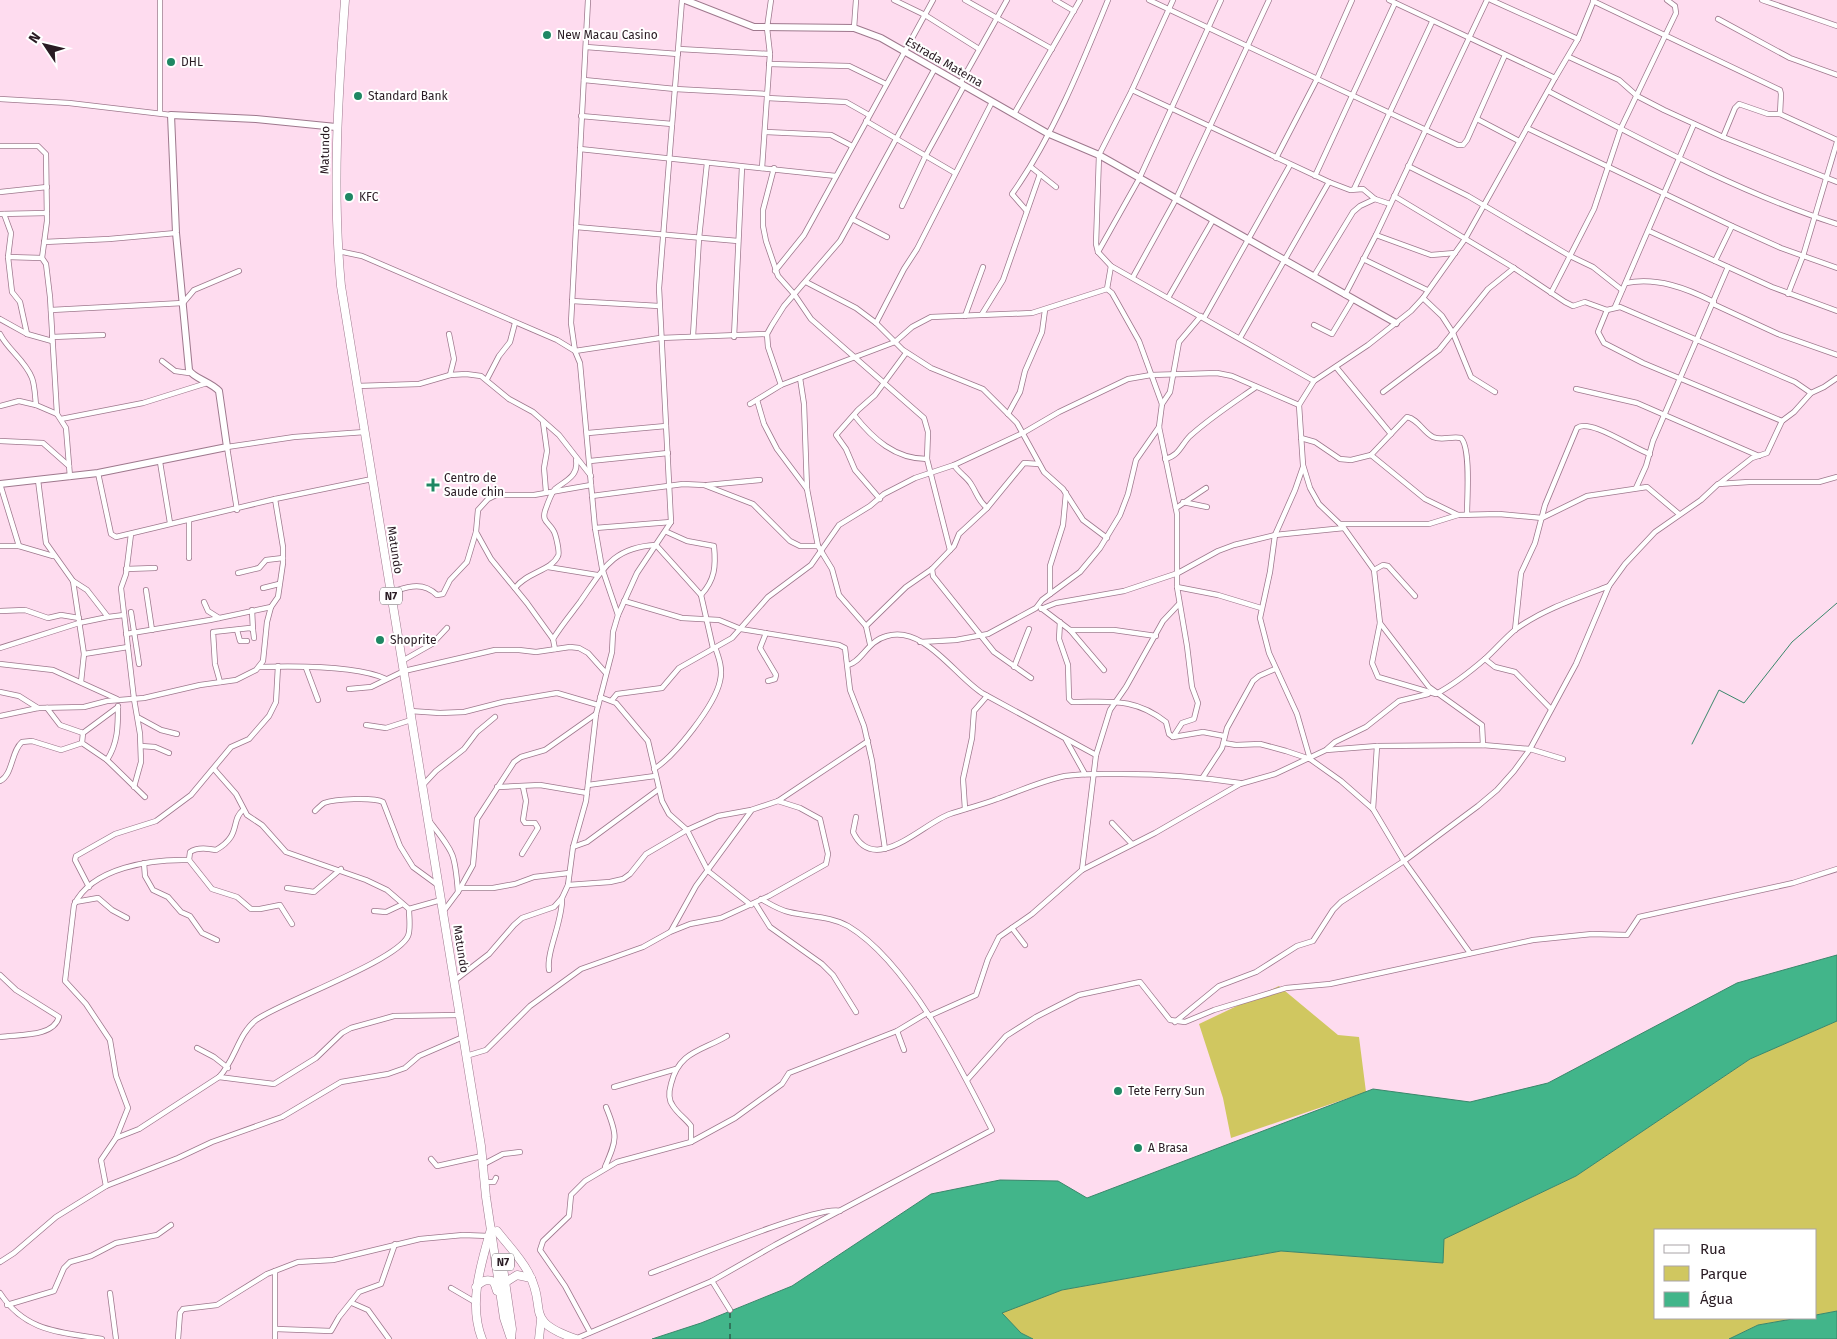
<svg xmlns="http://www.w3.org/2000/svg" width="1837" height="1339" font-family="'Fira Sans',sans-serif">
  <rect width="100%" height="100%" fill="#fedcef"/>
  <g fill="#d0c760">
    <polygon points="1279,986 1338,1035 1359,1037 1366,1092 1231,1138 1223,1098 1199,1024"/>
    <polygon points="1837,1021 1837,1311 1816,1315 1816,1230 1656,1230 1656,1318 1798,1318 1758,1325 1729,1339 1033,1339 1021,1333 1001,1313 1062,1290 1281,1251 1443,1263 1443,1239 1576,1176 1750,1059"/>
  </g>
  <g fill="#42b58a" stroke="#3a876b">
    <polygon points="1837,955 1837,1021 1750,1059 1576,1176 1444,1239 1443,1263 1281,1251 1062,1290 1002,1313 1021,1333 1033,1339 652,1339 701,1323 792,1286 931,1194 1000,1180 1058,1181 1087,1198 1373,1089 1470,1102 1548,1083 1737,983"/>
    <polygon points="1837,1311 1837,1339 1729,1339 1758,1325 1798,1318 1816,1318 1816,1315"/>
  </g>
  <g fill="none" stroke-linecap="round" stroke-linejoin="round">
    <polyline stroke="#3a876b" stroke-width="1" points="1692,744 1719,690 1744,703 1792,642 1837,603"/>
    <polyline stroke="#1e372c" stroke-width="1" stroke-dasharray="6 5" stroke-linecap="butt" points="730,1312 730,1339"/>
    <g stroke="#9e788d" stroke-width="6">
      <g id="street">
        <polyline points="160,0 160,112"/>
        <polyline points="588,0 571,323 575,351 580,363 595,528 602,568 618,615"/>
        <polyline points="894,0 925,15 979,49"/>
        <polyline points="965,0 1052,49"/>
        <polyline points="1055,0 1074,11"/>
        <polyline points="1149,0 1458,145 1463,145 1467,140 1505,55"/>
        <polyline points="1173,0 1132,90 1099,155 1096,244 1098,252 1111,266 1314,381"/>
        <polyline points="1389,0 1555,78"/>
        <polyline points="1491,0 1578,39"/>
        <polyline points="1762,0 1837,26"/>
        <polyline points="1593,1 1780,90 1781,94 1780,114"/>
        <polyline points="1718,19 1790,58 1837,75"/>
        <polyline points="854,28 856,0"/>
        <polyline points="586,47 678,54"/>
        <polyline points="679,49 770,54"/>
        <polyline points="1569,57 1619,80 1637,96 1664,110 1723,137 1837,182"/>
        <polyline points="769,64 849,66 886,84"/>
        <polyline points="584,80 675,89 767,94"/>
        <polyline points="960,84 1007,0"/>
        <polyline points="1132,90 1329,182 1240,338"/>
        <path d="M1548,91C1641,139 1737,192 1837,224"/>
        <polyline points="767,98 846,102 869,115"/>
        <polyline points="0,99 69,103 171,115"/>
        <polyline points="1014,114 1080,0"/>
        <polyline points="581,116 672,124"/>
        <polyline points="1477,119 1519,141"/>
        <polyline points="866,121 955,173"/>
        <polyline points="1527,128 1732,226 1781,248 1837,268"/>
        <polyline points="766,132 831,135 852,146"/>
        <polyline points="1723,137 1735,108 1739,104 1768,114 1780,114 1837,140"/>
        <polyline points="0,146 38,146 46,154 47,221 42,258 46,264 50,297 57,414"/>
        <polyline points="580,149 836,176"/>
        <polyline points="1276,158 1317,79 1352,0"/>
        <polyline points="1408,166 1468,196 1570,256 1593,267 1622,290"/>
        <polyline points="1031,167 1056,187"/>
        <polyline points="762,168 770,54 767,28 771,0"/>
        <polyline points="774,168 763,210 763,226 766,241 778,276 794,294 811,319 924,418 928,432 927,459 950,550"/>
        <polyline points="1315,176 1395,3"/>
        <polyline points="1329,182 1350,190 1363,189 1375,199 1390,204"/>
        <polyline points="1354,189 1432,22"/>
        <polyline points="0,192 47,187"/>
        <polyline points="1394,196 1514,268 1565,302 1573,306 1585,302 1607,310 1620,307 1795,382 1811,393"/>
        <polyline points="902,206 926,155 964,86"/>
        <path d="M1026,210L1012,194C1052,138 1082,64 1108,0"/>
        <polyline points="0,214 47,213"/>
        <polyline points="4,214 11,233 8,257 12,292 20,302 27,334"/>
        <polyline points="852,219 887,237"/>
        <polyline points="1732,226 1715,261 1772,287 1837,311"/>
        <polyline points="576,227 738,241"/>
        <polyline points="1649,231 1715,261"/>
        <polyline points="1376,235 1431,255 1455,253"/>
        <polyline points="44,242 109,239 176,233"/>
        <polyline points="338,251 362,256 557,340 575,351 660,338 767,334"/>
        <polyline points="1098,252 1139,179 1221,0"/>
        <polyline points="8,257 42,258"/>
        <polyline points="1363,259 1427,290"/>
        <polyline points="775,271 804,235 933,0"/>
        <polyline points="1314,276 1353,212 1360,206 1375,199"/>
        <polyline points="1133,277 1176,199 1269,0"/>
        <polyline points="806,282 856,308 876,323 903,350 931,368 983,389 1017,423 1044,472 1063,489 1083,520 1107,538"/>
        <path d="M1626,283C1657,277 1686,288 1714,302"/>
        <polyline points="1107,289 1112,293 1139,341 1162,404 1159,427 1177,514 1177,587 1187,646 1192,687 1198,703 1194,719 1182,723 1173,737"/>
        <polyline points="1551,293 1594,209 1621,128 1676,13 1675,6 1667,0"/>
        <polyline points="1788,294 1803,256 1837,142"/>
        <polyline points="1345,295 1376,235 1487,0"/>
        <polyline points="1168,298 1213,220"/>
        <polyline points="1423,298 1442,316 1453,333 1471,377 1495,392"/>
        <polyline points="572,301 659,306"/>
        <polyline points="1713,304 1778,334 1837,355"/>
        <polyline points="1615,307 1694,124"/>
        <polyline points="51,310 183,303 194,290 239,271"/>
        <polyline points="1607,310 1598,332 1604,343 1643,363 1782,421"/>
        <polyline points="982,314 1003,280 1040,174"/>
        <polyline points="965,316 983,267"/>
        <polyline points="1204,318 1290,165"/>
        <polyline points="0,319 27,334 52,341"/>
        <polyline points="876,323 904,269 917,249 992,102"/>
        <polyline points="1314,325 1332,334 1353,299"/>
        <path d="M0,334C8,350 25,360 32,378C35,386 35,397 36,405L19,401L0,406"/>
        <polyline points="449,334 454,359 450,375"/>
        <polyline points="693,336 699,238 707,163"/>
        <polyline points="52,337 103,335"/>
        <polyline points="734,337 742,167"/>
        <polyline points="162,361 175,371 189,373"/>
        <polyline points="1336,367 1391,434"/>
        <polyline points="800,378 804,404 807,489 818,546 832,569 839,595 866,626 870,644"/>
        <polyline points="487,379 499,356 510,342 515,323"/>
        <polyline points="781,385 768,347 767,334 772,325 784,306 840,241 934,70"/>
        <polyline points="357,386 419,384 450,375 466,374 481,376 509,399 533,412 559,435 591,476"/>
        <polyline points="1576,389 1637,403 1759,456"/>
        <polyline points="1383,392 1439,350 1488,289 1514,268"/>
        <polyline points="757,400 764,424 777,449 807,489"/>
        <polyline points="750,404 781,385 895,342 912,327 931,317 1032,313 1107,289 1111,266"/>
        <polyline points="1162,404 1170,392 1179,342 1201,316"/>
        <polyline points="36,405 57,414 66,428 70,477"/>
        <polyline points="1008,414 1020,392 1025,371 1042,332 1045,310"/>
        <path d="M854,415C873,439 895,459 927,459"/>
        <polyline points="61,419 143,403 207,383"/>
        <polyline points="543,422 547,451 544,468 546,492"/>
        <polyline points="588,433 666,426"/>
        <path d="M1301,438L1315,442L1340,459L1351,460L1371,455L1407,417C1418,419 1423,432 1433,437C1442,441 1451,436 1461,438C1471,448 1467,499 1467,514"/>
        <polyline points="0,441 43,443 69,466"/>
        <polyline points="1371,455 1425,499 1458,515 1499,514 1542,518 1587,496 1647,487 1679,514"/>
        <path d="M1165,459C1179,456 1181,445 1190,436C1211,417 1233,403 1256,387"/>
        <polyline points="590,461 668,453"/>
        <polyline points="160,462 170,523"/>
        <path d="M954,465C959,473 967,477 971,484C978,495 977,499 987,508"/>
        <polyline points="1303,467 1295,490 1275,535 1270,572 1260,618 1269,653 1297,714 1310,759"/>
        <polyline points="98,473 111,534 116,537 275,499 372,479"/>
        <polyline points="38,480 46,543 73,581 84,654 81,682"/>
        <polyline points="1720,483 1752,458 1767,453 1782,421 1794,412 1811,393 1824,387 1837,378"/>
        <polyline points="0,484 19,546"/>
        <polyline points="707,485 760,480"/>
        <polyline points="1636,488 1646,466 1653,441 1728,267"/>
        <polyline points="592,496 683,484 704,485 753,504 790,541 800,546 818,546"/>
        <polyline points="880,499 855,470 846,449 836,435 858,410 875,395 906,353"/>
        <polyline points="1183,502 1207,507"/>
        <polyline points="1176,508 1206,488"/>
        <polyline points="237,510 227,447 294,437 365,432"/>
        <polyline points="189,521 189,558"/>
        <polyline points="1340,524 1429,524 1458,515"/>
        <polyline points="595,528 671,522"/>
        <path d="M667,532L687,541L714,546C716,566 715,580 701,595"/>
        <polyline points="131,534 126,574 121,588 134,699 140,734 141,762 134,787"/>
        <polyline points="0,546 19,546 53,556"/>
        <polyline points="548,567 597,575"/>
        <polyline points="126,569 155,568"/>
        <polyline points="932,569 933,576 994,652 1031,678"/>
        <polyline points="1374,570 1383,565 1388,566 1415,596"/>
        <polyline points="238,573 259,568 266,560 283,558"/>
        <polyline points="1177,587 1218,595 1261,608"/>
        <polyline points="263,588 279,584"/>
        <path d="M515,588C527,572 551,571 558,556C560,553 556,534 553,530C548,522 542,521 545,511C547,505 551,494 555,489C565,481 579,476 576,460"/>
        <polyline points="146,590 152,630"/>
        <path d="M391,592C408,587 422,581 437,595L443,594L450,580L467,562L476,532"/>
        <polyline points="1050,594 1050,566 1063,525 1066,493"/>
        <polyline points="624,601 682,618 719,620 741,629 839,645 845,648 850,690 864,726 872,761 885,849"/>
        <polyline points="204,602 208,611 219,618"/>
        <polyline points="1041,608 1070,630 1104,670"/>
        <polyline points="1041,609 1056,603 1124,591 1178,573 1218,551 1234,545 1275,535 1344,528"/>
        <polyline points="252,610 253,630"/>
        <polyline points="0,611 25,610 48,618 61,615 79,618"/>
        <polyline points="131,612 139,664"/>
        <polyline points="108,617 124,615"/>
        <path d="M1060,622L1059,639L1068,665L1069,699L1072,702C1110,702 1134,697 1166,722L1169,734L1173,737L1203,732L1224,736"/>
        <path d="M1380,623L1372,663L1378,677L1436,694C1453,685 1471,671 1486,658C1496,649 1505,638 1516,629C1544,609 1578,598 1609,586"/>
        <polyline points="866,626 906,587 932,569 954,546 959,534 987,508 1024,463 1039,464"/>
        <polyline points="237,630 240,641 247,641"/>
        <polyline points="1070,630 1114,630 1156,636"/>
        <path d="M1515,630L1521,573L1535,543L1545,505L1577,428C1590,418 1634,449 1650,454"/>
        <polyline points="766,633 760,648 776,675 775,679 768,681"/>
        <polyline points="126,634 210,620 271,607"/>
        <path d="M553,639C561,626 571,614 580,602C603,569 613,547 656,545L701,595L713,648"/>
        <polyline points="920,642 956,640 988,634 1036,608 1042,600 1080,572 1100,548 1120,515 1128,494 1136,460 1159,427"/>
        <polyline points="0,648 79,623 108,617 87,590 73,581"/>
        <polyline points="555,649 553,639 527,603 491,559 476,532 478,510 488,499 496,495 534,495 591,485"/>
        <polyline points="84,654 128,647"/>
        <polyline points="1485,659 1495,667 1515,672 1551,709"/>
        <polyline points="402,661 432,644 447,628"/>
        <polyline points="0,664 53,670 117,699"/>
        <path d="M848,665C862,662 867,641 887,636C924,625 955,676 982,693L1096,755"/>
        <path d="M259,667C293,666 356,665 386,679"/>
        <polyline points="1014,667 1029,629"/>
        <polyline points="306,668 318,700"/>
        <polyline points="220,682 215,664 213,632 250,628 253,630 254,638"/>
        <polyline points="349,689 371,687 404,671 495,650 519,650 536,652 570,647 579,648 588,653 605,672"/>
        <polyline points="0,692 19,696 38,708"/>
        <polyline points="600,697 616,703 648,741 662,801 669,814 687,830 708,871 751,905"/>
        <polyline points="612,700 617,694 662,688 679,668 732,638 768,597 811,565 839,525 870,506 884,494 915,478 954,465 1023,433 1059,412 1128,379 1151,375 1217,373 1232,376 1299,405"/>
        <polyline points="118,707 83,733 82,743 107,760 145,797"/>
        <polyline points="47,708 60,725 83,733"/>
        <polyline points="410,711 440,713 464,712 503,702 557,693 598,705"/>
        <polyline points="0,716 38,708 84,707 107,701 144,698 200,685 236,680 256,670 263,661 267,622 271,607 278,597 283,563 283,547 275,499"/>
        <polyline points="139,718 161,730 177,734"/>
        <polyline points="366,725 386,728 411,720"/>
        <polyline points="1066,740 1085,774"/>
        <polyline points="1224,743 1236,745 1260,744 1286,751 1310,759 1341,781 1373,809 1404,861 1470,953"/>
        <polyline points="1483,745 1482,725 1429,687 1380,623 1374,570 1344,528 1319,504 1310,488 1303,465 1299,405 1314,381 1368,345 1411,311 1423,298 1465,239 1555,78 1578,39 1594,0"/>
        <polyline points="141,746 155,747 169,753"/>
        <polyline points="1327,749 1335,742 1366,727 1399,701 1428,694"/>
        <path d="M107,760C118,743 118,726 118,706"/>
        <polyline points="214,769 236,794 247,815 262,825 286,852 366,880 387,890 409,909 441,900"/>
        <path d="M654,769C675,756 715,705 720,681C723,669 719,658 715,647"/>
        <polyline points="1203,777 1222,748 1227,728 1253,681 1259,676 1275,669"/>
        <path d="M0,781C13,775 11,751 22,742L32,741L61,750L82,743"/>
        <polyline points="588,785 655,776"/>
        <polyline points="422,786 436,771 464,749 477,732 495,717"/>
        <polyline points="497,787 540,785 587,793"/>
        <polyline points="965,809 963,779 972,738 974,711 987,696"/>
        <polyline points="1373,809 1377,746"/>
        <path d="M315,811C318,808 321,805 324,803C335,799 373,797 383,802L400,846L413,867L439,886"/>
        <path d="M856,817L853,832C874,877 923,823 950,814C965,809 981,805 997,799C1020,791 1041,781 1065,776C1084,773 1103,774 1122,774C1162,774 1200,777 1240,783"/>
        <path d="M430,822C454,853 455,853 458,892L443,912"/>
        <polyline points="1112,823 1132,844"/>
        <polyline points="573,847 587,842 659,789"/>
        <polyline points="522,854 538,828 535,823 525,823 523,820 526,801 523,787"/>
        <path d="M189,860L190,852C197,847 207,848 216,850C242,835 230,821 243,810"/>
        <polyline points="144,863 145,876 153,890 168,897 181,912 190,916 202,933 217,940"/>
        <polyline points="1082,870 1096,755 1110,710 1126,687 1163,621 1179,604"/>
        <polyline points="568,885 610,882 623,879 630,874 646,854 687,830 718,816 751,810 778,801 868,741"/>
        <polyline points="89,887 75,860 76,856 115,834 156,821 191,795 231,747 249,739 269,716 276,702 278,666"/>
        <polyline points="287,888 314,892 341,869"/>
        <polyline points="461,888 493,888 515,884 534,877 569,873"/>
        <polyline points="458,892 473,865 477,819 514,762 521,757 545,750 596,714"/>
        <polyline points="75,902 98,898 112,910 127,918"/>
        <polyline points="755,903 770,927 822,964 833,975 856,1012"/>
        <polyline points="374,911 386,912 401,905"/>
        <polyline points="1012,928 1025,945"/>
        <polyline points="671,931 696,886 751,811"/>
        <path d="M549,970C546,952 563,921 562,898"/>
        <path d="M0,975L16,990L59,1017C53,1038 17,1034 0,1037"/>
        <polyline points="454,981 489,954 514,925 522,918 554,907 562,898 568,885 573,847 586,801 596,714 612,652 613,632 618,615 637,573 671,522 659,288 682,0"/>
        <polyline points="929,1016 976,995 988,959 999,937 1032,914 1082,870 1155,833 1240,784 1275,774 1326,750 1377,746 1483,745 1530,749 1563,759"/>
        <polyline points="1175,1022 1219,986 1256,972 1297,946 1313,941 1333,910 1341,902 1404,861 1478,806 1497,790 1514,771 1530,749 1576,664 1609,586 1625,564 1655,532 1701,500 1718,484 1749,482 1819,482 1837,477"/>
        <polyline points="897,1031 904,1050"/>
        <polyline points="197,1048 214,1057 228,1068"/>
        <polyline points="466,1056 486,1050 530,1006 581,969 643,947 670,932 690,924 721,918 769,896 826,864 828,854 820,819 800,808 778,801"/>
        <path d="M219,1077C235,1061 238,1034 256,1020C283,1001 397,961 408,936C411,929 409,917 409,909"/>
        <polyline points="967,1080 1006,1036 1036,1017 1079,995 1140,982 1170,1020 1185,1022 1214,1010 1286,988 1330,984 1533,940 1592,934 1627,935 1639,917 1793,883 1837,869"/>
        <polyline points="614,1087 676,1069"/>
        <polyline points="116,1138 139,1129 219,1077 274,1084 316,1058 342,1033 351,1028 394,1016 460,1015"/>
        <path d="M691,1142V1126C686,1119 678,1114 673,1106C668,1100 669,1091 671,1084C679,1051 702,1051 727,1036"/>
        <polyline points="431,1159 437,1166 482,1156"/>
        <polyline points="484,1164 503,1154 520,1152"/>
        <path d="M605,1167C617,1139 618,1136 606,1107"/>
        <polyline points="486,1182 494,1182 496,1178"/>
        <path d="M106,1186L101,1160L116,1138L128,1108L116,1076L110,1040L86,1004L65,981L74,905C92,867 152,859 189,860L212,889L237,897L251,909H260L280,905L292,924"/>
        <polyline points="0,1262 14,1253 56,1217 106,1186 178,1158 212,1142 282,1117 341,1082 388,1074 405,1068 419,1056 463,1037"/>
        <polyline points="275,1271 275,1339"/>
        <path d="M651,1273C681,1262 818,1205 840,1211"/>
        <polyline points="712,1281 730,1310"/>
        <polyline points="451,1288 475,1302"/>
        <path d="M0,1293C25,1332 60,1332 102,1339"/>
        <polyline points="110,1293 116,1339"/>
        <polyline points="352,1303 368,1310 389,1339"/>
        <polyline points="7,1305 54,1291 64,1268 70,1262 91,1256 116,1243 157,1235 171,1225"/>
        <polyline points="276,1329 331,1331 339,1317 359,1292 381,1284 395,1244"/>
        <polyline points="590,1332 565,1286 540,1250 543,1241 569,1216 571,1195 585,1181 617,1162 691,1142 735,1118 782,1084 789,1073 897,1031 927,1013"/>
        <polyline points="178,1339 180,1313 183,1309 217,1305 267,1274 298,1262 333,1260 420,1239 463,1235 489,1236"/>
        <path d="M575,1339L712,1281L775,1245L992,1130C961,1068 908,962 848,926C830,916 809,917 789,912C779,910 770,904 761,899"/>
      </g>
    </g>
    <g stroke="#9e788d" stroke-width="8">
      <g id="secondary">
        <polyline points="685,0 754,27 854,28 881,38 1047,133 1099,155 1396,323"/>
        <path d="M0,484L98,473L227,447L219,391C211,382 193,378 189,370L176,233L171,115L256,119L336,127"/>
      </g>
    </g>
    <g stroke="#9e788d" stroke-width="9">
      <g id="primary">
        <path d="M345,0C338,96 332,190 341,286L481,1146L486,1197L504,1318L511,1339"/>
        <path d="M497,1231C507,1244 520,1257 528,1272C549,1310 521,1320 576,1339"/>
        <polyline points="502,1261 512,1329 511,1338"/>
        <polyline points="506,1282 517,1275 531,1278"/>
        <path d="M476,1287C482,1281 487,1278 494,1282L497,1291"/>
        <path d="M482,1339C468,1303 481,1264 491,1229"/>
        <polyline points="539,1339 541,1320"/>
      </g>
    </g>
    <use href="#street" stroke="#fff" stroke-width="4.5"/>
    <use href="#secondary" stroke="#fff" stroke-width="6"/>
    <use href="#primary" stroke="#fff" stroke-width="8"/>
  </g>
  <g fill="#1f8763" stroke="#fff" stroke-width="2">
    <circle cx="547" cy="35" r="5"/>
    <circle cx="171" cy="62" r="5"/>
    <circle cx="358" cy="96" r="5"/>
    <circle cx="349" cy="197" r="5"/>
    <path d="M430.5 477.5h5v5h5v5h-5v5h-5v-5h-5v-5h5z"/>
    <circle cx="380" cy="640" r="5"/>
    <circle cx="1118" cy="1091" r="5"/>
    <circle cx="1138" cy="1148" r="5"/>
  </g>
  <g text-anchor="middle" dominant-baseline="central" stroke-width="4" stroke-linejoin="round" paint-order="stroke">
    <g fill="#fff" stroke="#695f65" stroke-width="1">
      <rect x="380" y="587.5" width="22" height="17" rx="4"/>
      <rect x="492" y="1253.5" width="22" height="17" rx="4"/>
    </g>
    <g font-size="11" font-weight="bold" fill="#291b23">
      <text x="391" y="596">N7</text>
      <text x="503" y="1262">N7</text>
    </g>
    <g font-size="12" fill="#291b23" stroke="#fff" text-anchor="start">
      <text x="557" y="35">New Macau Casino</text>
      <text x="181" y="62">DHL</text>
      <text x="368" y="96">Standard Bank</text>
      <text x="359" y="197">KFC</text>
      <text x="444" y="478">Centro de<tspan x="444" dy="14">Saude chin</tspan></text>
      <text x="390" y="640">Shoprite</text>
      <text x="1128" y="1091">Tete Ferry Sun</text>
      <text x="1148" y="1148">A Brasa</text>
    </g>
    <g font-size="12" fill="#291b23" stroke="#fff">
      <text transform="translate(944 62) rotate(30)">Estrada Matema</text>
      <text transform="translate(325 150) rotate(-89)">Matundo</text>
      <text transform="translate(395 550) rotate(81)">Matundo</text>
      <text transform="translate(461 949) rotate(81)">Matundo</text>
    </g>
  </g>
  <rect x="1654" y="1229" width="162" height="90" fill="#ffffff" stroke="#a9a4a7"/>
  <rect x="1664" y="1245" width="25" height="8" fill="#ffffff" stroke="#a9a4a7"/>
  <text x="1700" y="1254" font-size="15" fill="#291b23">Rua</text>
  <rect x="1664" y="1266" width="25" height="15" fill="#d0c760" stroke="#a9a4a7"/>
  <text x="1700" y="1279" font-size="15" fill="#291b23">Parque</text>
  <rect x="1664" y="1292" width="25" height="15" fill="#42b58a" stroke="#a9a4a7"/>
  <text x="1700" y="1304" font-size="15" fill="#291b23">Água</text>
  <g transform="translate(45 45) rotate(305)" stroke="#ffffff" stroke-width="4" paint-order="stroke">
  <path d="M0-4L9 19L0 12L-9 19Z" fill="#291b23"/>
  <text y="-8" font-size="14" font-weight="bold" text-anchor="middle" fill="#291b23">N</text>
  </g>
</svg>
